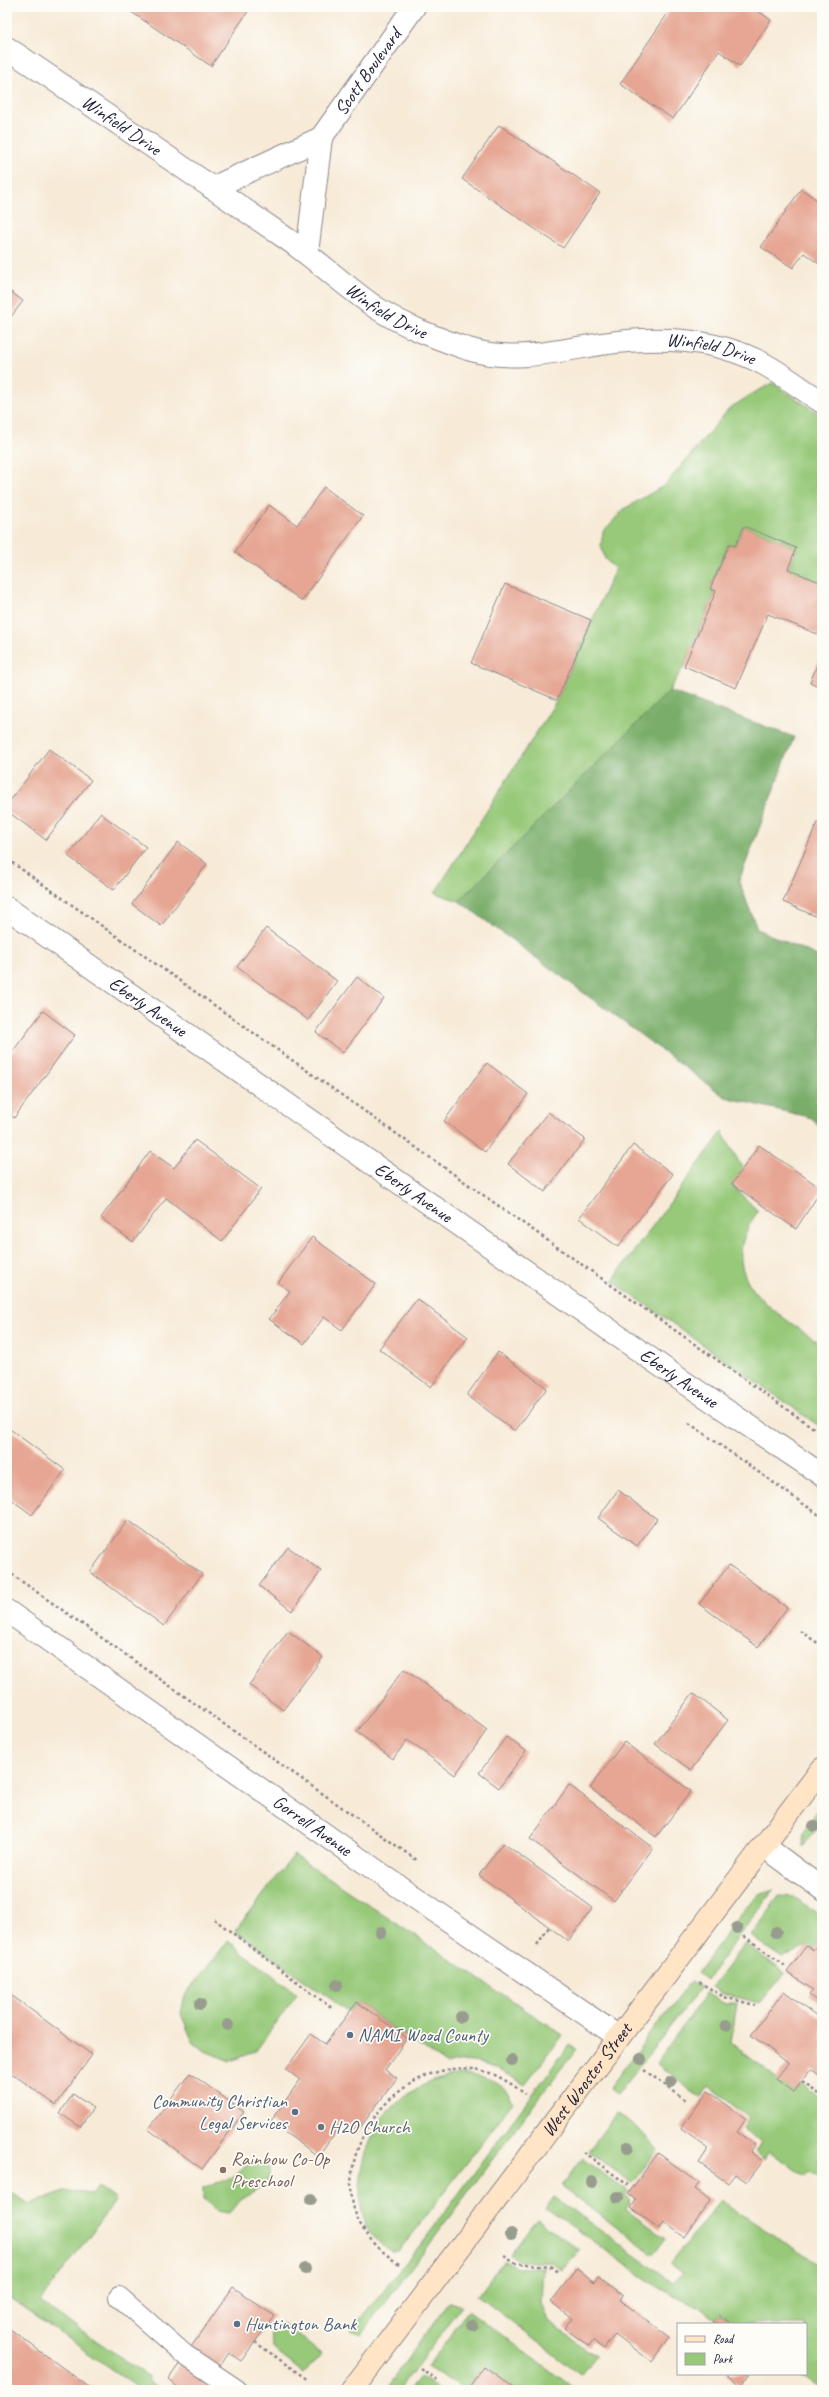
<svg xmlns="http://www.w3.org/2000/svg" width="829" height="2397" font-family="Caveat,sans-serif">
  <rect width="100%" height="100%" fill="#fdfcf7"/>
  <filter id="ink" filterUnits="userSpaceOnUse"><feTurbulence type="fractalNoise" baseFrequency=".025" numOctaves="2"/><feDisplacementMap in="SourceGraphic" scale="8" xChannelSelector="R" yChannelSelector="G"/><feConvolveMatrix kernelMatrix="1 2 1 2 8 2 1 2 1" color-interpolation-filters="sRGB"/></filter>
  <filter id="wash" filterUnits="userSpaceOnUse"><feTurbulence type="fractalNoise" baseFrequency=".012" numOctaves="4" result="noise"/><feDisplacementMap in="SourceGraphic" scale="16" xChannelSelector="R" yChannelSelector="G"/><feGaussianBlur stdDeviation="0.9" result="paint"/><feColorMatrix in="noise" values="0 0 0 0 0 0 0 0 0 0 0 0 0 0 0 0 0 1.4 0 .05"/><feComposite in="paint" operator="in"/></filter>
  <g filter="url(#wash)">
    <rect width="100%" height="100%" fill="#f7ebd8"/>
    <g fill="#97c979" stroke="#5c765a">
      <polygon points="773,383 822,416 822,583 788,569 796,548 744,526 735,546 729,544 710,588 716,591 684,666 669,691 459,901 435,893 557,700 615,569 605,559 601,545 603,532 624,509 665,485 729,409 750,395"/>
      <path d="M722,1132L743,1169L732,1185L758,1211C710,1279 773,1309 822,1345V1428L612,1281Z"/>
      <path d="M822,1805V1821L803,1847C801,1829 812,1818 822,1805Z"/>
      <path d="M294,1855L563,2035L525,2085C502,2071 474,2054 447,2065L357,2002L349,2012L235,1931Z"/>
      <polygon points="774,1889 706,1980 697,1973 748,1905 759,1894"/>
      <polygon points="779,1896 794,1897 822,1917 822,1942 820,1941 813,1950 807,1945 782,1958 750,1936"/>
      <polygon points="228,1941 297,1994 255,2052 230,2061 205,2051 192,2040 181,2014 185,1995"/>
      <polygon points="745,1943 785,1973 760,2003 723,1994 712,1987"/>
      <polygon points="691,1981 701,1987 617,2095 609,2088"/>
      <polygon points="707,1992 725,2003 737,2003 731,2043 794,2092 800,2084 822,2099 822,2179 809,2171 805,2176 769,2152 765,2160 756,2152 761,2142 743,2128 749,2118 709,2086 700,2098 656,2063"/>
      <polygon points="569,2045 576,2049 361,2334 351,2330 425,2239"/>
      <path d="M460,2074C481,2076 505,2080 513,2102L399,2252H391C383,2244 370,2235 366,2225C350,2188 367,2125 400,2100C420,2084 436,2079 460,2074Z"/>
      <polygon points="617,2113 636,2126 658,2150 632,2183 588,2151"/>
      <polygon points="583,2158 628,2191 625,2196 631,2201 626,2209 666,2238 653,2255 562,2186"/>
      <path d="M249,2160L269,2168V2182L241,2199L229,2213L217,2211L203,2199V2187C228,2181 233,2182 249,2160Z"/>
      <polygon points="98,2186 116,2200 40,2302 148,2376 150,2382 162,2390 141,2390 7,2296 7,2191 30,2204 64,2191 91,2194"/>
      <polygon points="554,2197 673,2283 683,2273 670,2264 720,2200 822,2267 822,2390 799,2374 806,2374 806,2324 733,2324 720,2314 716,2318 701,2308 659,2288 546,2208"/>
      <polygon points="537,2219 580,2250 562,2270 551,2263 519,2261 510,2255"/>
      <polygon points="504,2260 517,2268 543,2267 541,2302 548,2321 596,2356 581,2374 478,2296"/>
      <polygon points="449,2302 462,2306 399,2390 385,2390"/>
      <polygon points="468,2310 577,2390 517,2390 484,2366 466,2390 428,2366"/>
      <polygon points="282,2323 321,2354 304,2374 273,2349 270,2335 275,2328"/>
      <polygon points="420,2377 440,2390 409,2390"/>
    </g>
    <polygon fill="#79ad69" stroke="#4e6852" points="669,691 794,737 739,881 757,929 822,958 822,1131 812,1118 725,1097 459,901"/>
    <g id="blocks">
      <g fill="#e6a693">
        <polygon points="124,7 251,7 211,66"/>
        <polygon points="672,7 752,7 771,20 740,66 719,51 673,119 620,84"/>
        <polygon points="499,125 600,193 563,248 462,179"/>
        <polygon points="801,189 822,203 822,266 804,253 793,268 761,247"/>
        <polygon points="7,289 23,301 7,322"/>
        <polygon points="324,487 363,516 302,601 235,552 269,505 297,525"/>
        <polygon points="744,526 796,548 788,569 822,583 822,636 768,614 736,688 684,666 716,591 710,589 729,544 735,546"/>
        <polygon points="505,584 591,620 557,700 471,663"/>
        <polygon points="822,653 822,688 810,682"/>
        <polygon points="49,749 91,780 46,840 7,811 7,805"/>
        <polygon points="100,813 146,847 114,890 68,856"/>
        <polygon points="818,821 822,823 822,919 783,902"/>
        <polygon points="178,842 207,864 161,926 132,904"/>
        <polygon points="266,928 337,981 308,1020 237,967"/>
        <polygon points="357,977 384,998 343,1053 316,1032"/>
        <polygon points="43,1011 75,1035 14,1118 7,1113 7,1059"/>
        <polygon points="487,1063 528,1094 485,1152 444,1121"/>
        <polygon points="548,1112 585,1139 545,1192 508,1164"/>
        <polygon points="195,1140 261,1189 222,1241 166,1198 133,1242 101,1218 150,1151 174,1168"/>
        <polygon points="633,1145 673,1174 618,1247 579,1218"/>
        <polygon points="759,1145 822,1189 796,1229 732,1184"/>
        <polygon points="312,1237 376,1284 342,1330 324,1317 304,1344 269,1319 290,1291 278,1283"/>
        <polygon points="417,1299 468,1337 431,1387 379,1349"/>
        <polygon points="498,1352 547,1388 515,1431 467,1395"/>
        <polygon points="7,1427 65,1470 32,1515 7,1496"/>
        <polygon points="618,1490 657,1519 637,1546 598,1518"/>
        <polygon points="128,1520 202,1574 164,1626 90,1572"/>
        <polygon points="288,1547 321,1571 292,1611 259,1586"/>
        <polygon points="729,1565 787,1608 758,1647 699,1604"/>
        <polygon points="288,1631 323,1657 283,1710 249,1685"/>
        <polygon points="404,1669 487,1730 455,1775 407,1740 393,1759 357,1732"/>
        <polygon points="693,1693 728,1720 691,1770 655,1744"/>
        <polygon points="506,1737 526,1751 499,1788 479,1773"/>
        <polygon points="624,1742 691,1791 656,1837 590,1788"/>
        <polygon points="569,1785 653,1848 614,1901 530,1839"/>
        <polygon points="503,1843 593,1908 568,1941 479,1875"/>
        <polygon points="820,1941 822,1942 822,2005 809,1995 813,1990 787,1972 807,1945 813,1950"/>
        <polygon points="784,1991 822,2020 822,2077 811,2069 794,2092 776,2079 788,2063 751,2035"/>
        <polygon points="7,1992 92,2055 56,2105 7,2070"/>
        <polygon points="357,2002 407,2038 385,2070 397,2078 356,2133 342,2123 318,2156 270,2122 300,2080 286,2069 311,2034 325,2044"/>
        <polygon points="190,2073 244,2112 202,2169 148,2129"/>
        <polygon points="708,2091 746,2119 737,2132 755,2145 750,2152 763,2161 747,2182 735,2174 728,2183 699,2163 709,2148 681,2128"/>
        <polygon points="73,2094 93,2108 80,2127 60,2113"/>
        <polygon points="658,2153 699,2183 695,2189 711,2200 684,2237 664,2222 660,2229 631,2208 636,2200 628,2194"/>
        <polygon points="577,2268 594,2282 598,2277 623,2296 620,2300 670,2338 652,2362 615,2334 604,2349 593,2340 589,2346 564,2328 572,2318 551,2302"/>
        <polygon points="233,2287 274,2316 241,2361 229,2353 204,2390 182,2390 168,2380"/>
        <polygon points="719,2314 733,2324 712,2324"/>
        <polygon points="7,2327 93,2390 7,2390"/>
        <polygon points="484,2366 517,2390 467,2390"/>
        <polygon points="725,2374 749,2374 740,2386"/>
      </g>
    </g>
  </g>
  <g filter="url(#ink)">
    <use href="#blocks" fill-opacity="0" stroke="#8c868a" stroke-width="1"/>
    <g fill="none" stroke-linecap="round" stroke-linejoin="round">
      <g stroke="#8c868a" stroke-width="22">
        <polyline id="lane" points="119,2297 185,2355 237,2390"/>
      </g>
      <g stroke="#8c868a" stroke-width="24">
        <g id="street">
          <path id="s1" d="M7,48C101,111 194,175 287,239C317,260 345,286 375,307C404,326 436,338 468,349C512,363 557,351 601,344C657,336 713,337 764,364C784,375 803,390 822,402"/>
          <path id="s2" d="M321,138L414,7"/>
          <polyline points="212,188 321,138 307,253"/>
          <path id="s3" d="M7,908L681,1380L822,1475"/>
          <path id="s4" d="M7,1611L391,1881L619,2037"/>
          <polyline points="764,1846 822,1889"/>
        </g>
      </g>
      <g stroke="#8c868a" stroke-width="24">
        <g id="secondary">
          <path id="s5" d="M352,2390L822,1769"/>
        </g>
      </g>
      <g stroke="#8c868a" stroke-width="2.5" stroke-dasharray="3 3" stroke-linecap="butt">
        <polyline points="7,859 822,1434"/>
        <polyline points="689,1423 822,1517"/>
        <polyline points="7,1571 418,1861"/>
        <polyline points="800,1631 822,1646"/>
        <polyline points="214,1919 333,2009"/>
        <polyline points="744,1936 785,1966"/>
        <polyline points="537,1945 549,1927"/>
        <polyline points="699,1982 724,1997 755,2005"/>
        <polyline points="644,2070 686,2100"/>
        <polyline points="802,2082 822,2096"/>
        <polyline points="583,2152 628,2185"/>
        <polyline points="504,2256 515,2263 550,2266 558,2272"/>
        <path d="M399,2264C376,2248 356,2228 352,2199C343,2133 404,2061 474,2069C492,2071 511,2083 525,2094"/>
        <polyline points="255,2342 308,2380"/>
        <polyline points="420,2368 439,2381"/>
      </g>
      <use href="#lane" stroke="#fff" stroke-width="20"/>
      <use href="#street" stroke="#fff" stroke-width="22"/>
      <use href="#secondary" stroke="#ffe4c6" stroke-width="22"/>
    </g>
    <g fill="#989c8e">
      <circle cx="814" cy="1826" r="6"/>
      <circle cx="737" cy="1928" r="6"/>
      <circle cx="381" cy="1932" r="6"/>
      <circle cx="776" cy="1932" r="6"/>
      <circle cx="337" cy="1985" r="6"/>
      <circle cx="200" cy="2004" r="6"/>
      <circle cx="461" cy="2017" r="6"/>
      <circle cx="228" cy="2025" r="6"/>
      <circle cx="726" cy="2025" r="6"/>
      <circle cx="641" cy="2059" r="6"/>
      <circle cx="512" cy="2060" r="6"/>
      <circle cx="671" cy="2082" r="6"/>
      <circle cx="628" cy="2147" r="6"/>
      <circle cx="592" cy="2182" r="6"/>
      <circle cx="618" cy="2197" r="6"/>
      <circle cx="311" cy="2199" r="6"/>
      <circle cx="511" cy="2234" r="6"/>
      <circle cx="305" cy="2269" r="6"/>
      <circle cx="472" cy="2325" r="6"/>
    </g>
  </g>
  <g fill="#5c6f8a" stroke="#fdfcf7" stroke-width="1.5">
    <circle cx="350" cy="2035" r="4"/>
    <circle cx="295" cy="2112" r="4"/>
    <circle cx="237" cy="2324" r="4"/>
  </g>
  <circle fill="#6b7280" stroke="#fdfcf7" stroke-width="1.5" cx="321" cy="2127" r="4"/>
  <circle fill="#8d6e63" stroke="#fdfcf7" stroke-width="1.5" cx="223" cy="2170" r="4"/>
  <g text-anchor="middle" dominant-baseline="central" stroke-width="3.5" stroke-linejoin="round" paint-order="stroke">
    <g font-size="19" fill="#22223b" stroke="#fdfcf7">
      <text stroke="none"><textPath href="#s2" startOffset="81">Scott Boulevard</textPath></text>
      <text stroke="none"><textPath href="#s1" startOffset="138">Winfield Drive</textPath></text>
      <text stroke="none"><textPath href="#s1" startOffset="462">Winfield Drive</textPath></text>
      <text stroke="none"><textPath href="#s1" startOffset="798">Winfield Drive</textPath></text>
      <text stroke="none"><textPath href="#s3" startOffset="172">Eberly Avenue</textPath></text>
      <text stroke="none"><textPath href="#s3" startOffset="496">Eberly Avenue</textPath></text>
      <text stroke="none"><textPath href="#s3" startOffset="820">Eberly Avenue</textPath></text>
      <text stroke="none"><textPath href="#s4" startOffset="373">Gorrell Avenue</textPath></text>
      <text stroke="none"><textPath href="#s5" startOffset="389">West Wooster Street</textPath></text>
    </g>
    <g font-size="19" fill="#4e5e75" stroke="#fdfcf7" text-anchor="start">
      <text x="358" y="2035">NAMI Wood County</text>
      <text x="287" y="2101" text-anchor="end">Community Christian<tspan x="287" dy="22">Legal Services</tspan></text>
      <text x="245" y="2324">Huntington Bank</text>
    </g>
    <g font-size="19" fill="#5b616d" stroke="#fdfcf7" text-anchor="start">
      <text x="329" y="2127">H2O Church</text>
    </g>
    <g font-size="19" fill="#785e54" stroke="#fdfcf7" text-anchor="start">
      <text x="231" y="2159">Rainbow Co-Op<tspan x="231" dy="22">Preschool</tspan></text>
    </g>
  </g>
  <rect width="829" height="2397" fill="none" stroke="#fdfcf7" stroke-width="24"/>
  <rect x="677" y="2323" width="130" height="52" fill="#fdfcf7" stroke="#a5a5ac"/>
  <rect x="685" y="2336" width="20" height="6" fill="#ffe4c6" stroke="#a5a5ac"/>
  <text x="713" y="2343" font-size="12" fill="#22223b">Road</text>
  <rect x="685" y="2353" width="20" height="12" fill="#97c979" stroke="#a5a5ac"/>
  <text x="713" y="2363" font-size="12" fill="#22223b">Park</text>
</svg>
